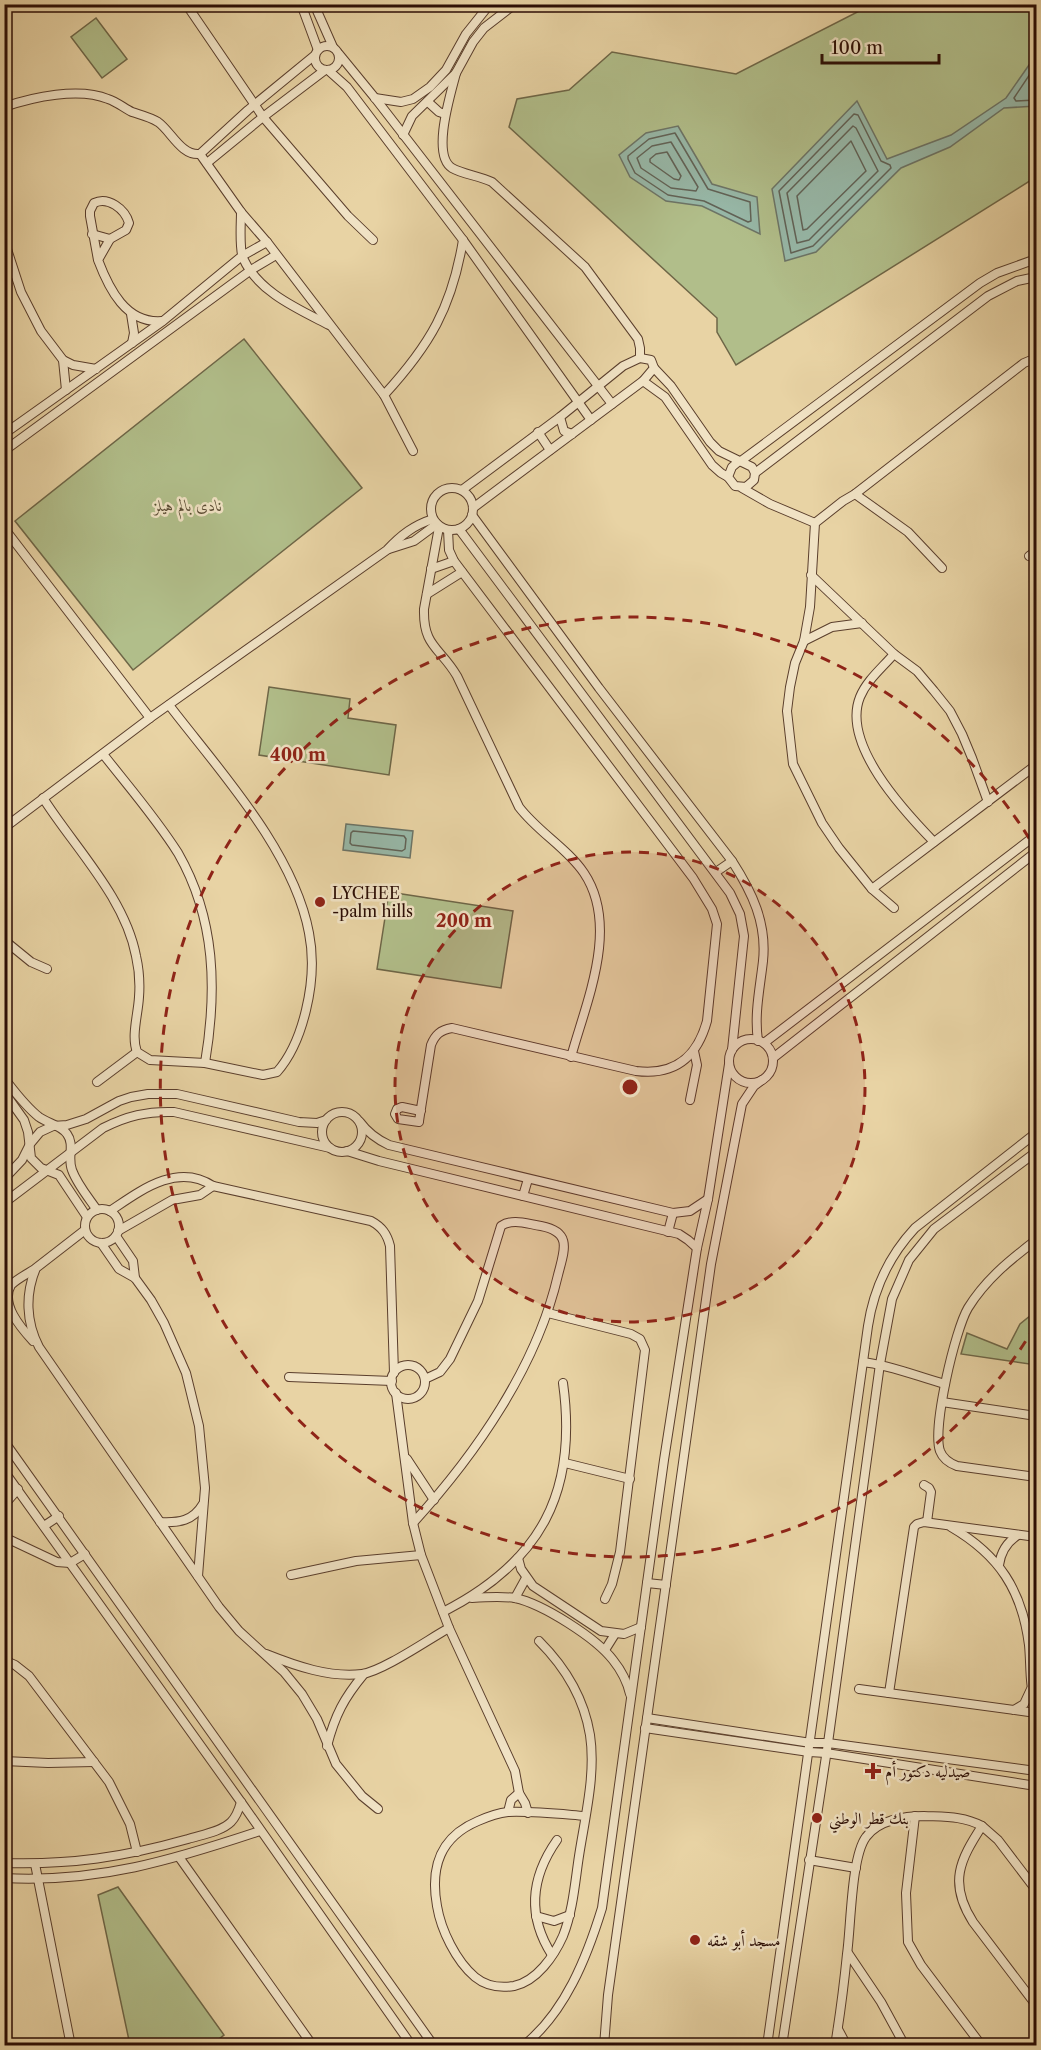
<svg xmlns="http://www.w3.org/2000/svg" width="1041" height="2050" font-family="'Libre Caslon Text',Amiri,serif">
  <rect width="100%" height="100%" fill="#e8d3a4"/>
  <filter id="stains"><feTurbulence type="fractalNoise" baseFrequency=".00333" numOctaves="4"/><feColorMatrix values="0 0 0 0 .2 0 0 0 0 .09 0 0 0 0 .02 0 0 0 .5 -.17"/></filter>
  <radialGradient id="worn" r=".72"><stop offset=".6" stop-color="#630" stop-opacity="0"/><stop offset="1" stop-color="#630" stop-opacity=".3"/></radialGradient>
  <g fill="#b1be8a" stroke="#6e6647" stroke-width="1.5">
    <polygon points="871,5 1036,5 1036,177 736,365 717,332 717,318 509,127 517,99 569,90 612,52 736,74"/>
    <polygon points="96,18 127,59 102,78 71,37"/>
    <polygon points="244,339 362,488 133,670 15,521"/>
    <polygon points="269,687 350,699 348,718 396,725 389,775 259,755"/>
    <polygon points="389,892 513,911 501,988 377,969"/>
    <polygon points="1036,1311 1036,1365 961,1354 967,1333 1007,1349 1020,1324"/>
    <polygon points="118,1887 224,2035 211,2045 130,2045 98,1895"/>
  </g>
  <g fill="#97b8a8" stroke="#6c7466" stroke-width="1.5">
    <polygon points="1036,55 1036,106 1004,108 950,147 901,168 816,252 785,261 772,189 857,101 887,159 951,135 1006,98"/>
    <polygon points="678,126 712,184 757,197 760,234 702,206 666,201 630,177 619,155 646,133"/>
    <polygon points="346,824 413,831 410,858 343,850"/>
  </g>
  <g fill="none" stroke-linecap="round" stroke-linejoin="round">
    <g stroke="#616256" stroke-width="1.5">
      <polyline points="1036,65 1014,98 1016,101 1036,100"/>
      <polygon points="854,114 858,115 881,161 890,165 891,168 813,246 791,253 779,191"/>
      <polygon points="853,126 856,128 878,171 809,240 797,243 787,193"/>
      <polygon points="675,133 708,189 750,202 751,221 748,222 704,201 668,195 635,173 628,159 628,156 649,139"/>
      <polygon points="851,141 866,171 807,229 803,230 797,196"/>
      <polygon points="671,142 698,187 696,191 671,188 641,168 637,158 652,146"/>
      <polygon points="667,152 681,176 679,180 674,179 650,162 650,159 656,154"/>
      <polygon points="353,831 404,836 406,839 405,849 402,851 352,845 350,843 351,833"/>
    </g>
    <g stroke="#5a3e2c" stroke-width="10">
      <g id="minor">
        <polyline points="186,4 263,117 348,216 373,240"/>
        <polyline points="301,4 318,50"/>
        <polyline points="314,4 333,47"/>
        <circle cx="327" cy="58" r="12"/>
        <polyline points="339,54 375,98 612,404"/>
        <polyline points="328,70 347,87 463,240 591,420"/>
        <path d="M456,73C451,93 431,155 452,168C462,174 480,176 492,182L585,267L638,339L640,348V358"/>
        <polyline points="375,98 401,102 413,99 430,87 446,70 466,34 490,4"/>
        <polyline points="428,102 439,112 445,114"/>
        <path d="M4,107C33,97 79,87 108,99C117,102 124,108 132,112C141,115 150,117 158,122C171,131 181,156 200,154L241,212L267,242L384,395L413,451"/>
        <polyline points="403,135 412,116 456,73 473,42 484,28 515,4"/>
        <polyline points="200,154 248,110 315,55"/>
        <polyline points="207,163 263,117 325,70"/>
        <path d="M241,212C241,223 239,248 243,258C258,292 298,309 329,325"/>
        <polyline points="92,234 110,239"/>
        <polyline points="4,240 21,292 41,331 63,360 66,390"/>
        <path d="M98,260L90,216V211L94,203C108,196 125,209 129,223L126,230L110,239L98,260C109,289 126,324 162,321"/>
        <polyline points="131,314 134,333 132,343"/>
        <polyline points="63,360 73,365 96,369"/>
        <polyline points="654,368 671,386 710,442 719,451 752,467 755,473 754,480 746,487 735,486 728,477 732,467 738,462"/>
        <polyline points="643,381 665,397 712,465 721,473 728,477"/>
        <path d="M384,395C430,345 452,307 463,240"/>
        <polyline points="560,417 564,431 572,434"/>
        <polyline points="538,432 550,450"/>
        <polyline points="4,434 163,321 242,256 267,242"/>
        <polyline points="4,451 251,270 276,255"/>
        <polyline points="741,461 980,283 997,273 1036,259"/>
        <polyline points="755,473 988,296 1017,281 1036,277"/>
        <circle cx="452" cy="509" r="21"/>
        <polyline points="742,488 770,504 815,523"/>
        <polyline points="462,490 560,417 623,366 640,358 651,360 654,368 643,381 473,508"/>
        <polyline points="855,494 908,532 942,568"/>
        <path d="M472,515L599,688L732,861C752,892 767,923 763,961C760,988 754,1014 758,1041"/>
        <path d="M439,527L424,609C423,647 440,647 457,676L519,807C538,832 567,848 584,873C620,927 586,1002 571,1057"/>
        <polyline points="4,528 150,718"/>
        <polyline points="459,529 730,893 740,914 744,936 732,1050"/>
        <polyline points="389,549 414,541 437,524"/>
        <polyline points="1029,556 1036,551"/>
        <polyline points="431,569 454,561"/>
        <polyline points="811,575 894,654 917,671 934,691 950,711 962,734 972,758 988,802"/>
        <polyline points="427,594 462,572"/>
        <polyline points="804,641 832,627 862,623"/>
        <path d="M894,654C882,668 867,680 860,697C841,744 904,811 934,842"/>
        <path d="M103,754C128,786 156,818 178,853C216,919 217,991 205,1063"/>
        <path d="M43,798C75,848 125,898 136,956C139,969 140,984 139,997C138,1015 131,1036 137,1052L150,1060L205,1063L263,1075L277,1072C292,1055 301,1031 306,1010C312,985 314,958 309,933C294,851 218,769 169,705"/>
        <path d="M4,828L150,718L387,550C401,535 414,525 433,519"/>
        <polyline points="716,872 732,861"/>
        <polyline points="872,889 1036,765"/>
        <polyline points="894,908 872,889 839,848 822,823 793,764 787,711 790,687 795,663 804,641 810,607 815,523 843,501 855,494 1024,363 1036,358"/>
        <polyline points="4,940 31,962 47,969"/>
        <circle cx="751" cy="1061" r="22"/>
        <polyline points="764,1043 1036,835"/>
        <polyline points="773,1058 1036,852"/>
        <path d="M4,1078C15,1092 25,1106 39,1117C47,1123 61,1125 67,1134C75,1145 67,1157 72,1170C77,1184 88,1197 97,1210"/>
        <polyline points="97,1082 137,1052"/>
        <polyline points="4,1092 24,1120 28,1132 31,1158 41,1168 59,1175 87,1217"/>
        <polyline points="690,1100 697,1065 694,1051"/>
        <path d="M421,1111L402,1107L397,1109L395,1114L398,1119L419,1122V1121L431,1045C435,1035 440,1030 452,1028L636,1071C675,1076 697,1057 707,1021L717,924L712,909L693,878L454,561L449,550L448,530"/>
        <circle cx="342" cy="1132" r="20"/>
        <path d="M360,1122C368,1133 376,1139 389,1145L673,1213L690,1211L708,1199"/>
        <polyline points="347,1151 379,1161 679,1234 688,1240 697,1248"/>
        <polyline points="4,1179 22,1160 30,1144 40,1132 53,1126 67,1125 86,1119 119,1101 131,1097 148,1094 177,1094 299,1122 317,1123 326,1120"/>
        <polyline points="523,1196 528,1179"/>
        <path d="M4,1203L103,1128C127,1116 147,1111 174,1112L330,1148"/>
        <circle cx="102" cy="1226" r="17"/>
        <path d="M110,1211C140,1191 177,1162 213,1186L371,1221C382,1227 387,1234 390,1246L394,1373"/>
        <path d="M85,1230L36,1268C25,1294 26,1322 39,1347L219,1607L239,1631L284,1672L302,1694L317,1719L336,1764L362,1796L378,1809"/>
        <polyline points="118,1231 172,1200 200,1195 213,1186"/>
        <polyline points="668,1232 673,1213"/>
        <polyline points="116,1236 133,1261 135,1278"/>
        <path d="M1036,1240C1010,1260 986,1279 968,1308C955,1330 932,1428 940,1451C943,1459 949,1463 957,1466L1036,1477"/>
        <polyline points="101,1243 119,1269 135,1278 151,1300 164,1323 186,1373 199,1426 205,1488 198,1576"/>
        <polyline points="548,1313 631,1334 640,1339 645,1350 620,1552 612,1584 605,1599"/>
        <path d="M33,1341C21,1328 0,1304 11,1285C17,1279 27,1274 35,1269"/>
        <path d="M863,1362C890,1365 919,1377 945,1384"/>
        <circle cx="408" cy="1382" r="17"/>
        <polyline points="289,1377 392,1381"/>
        <polyline points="396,1393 413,1523 421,1555 449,1628 515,1771 519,1793 525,1803 528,1813"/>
        <polyline points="942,1402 1036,1416"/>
        <polyline points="4,1441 434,2046"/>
        <polyline points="407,1459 434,1500"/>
        <polyline points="565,1463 630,1479"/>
        <polyline points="4,1471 241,1802 412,2046"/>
        <polyline points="924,1485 929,1488 931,1492 927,1522"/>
        <polyline points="4,1505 18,1489"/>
        <path d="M160,1522C179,1523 193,1521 203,1504"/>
        <path d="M413,1523C476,1454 537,1366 558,1275C564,1251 573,1232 541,1226C527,1224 513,1218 501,1226L478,1301L450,1359L440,1372L425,1379"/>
        <polyline points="44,1526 59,1516"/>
        <path d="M951,1527C999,1555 1022,1590 1029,1645C1031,1665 1029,1686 1036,1704"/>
        <polyline points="4,1537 57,1562 70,1563 85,1554"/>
        <polyline points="518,1558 521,1569 533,1586 601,1631 624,1634 641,1627"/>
        <path d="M999,1565C1001,1551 1007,1542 1018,1535"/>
        <polyline points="291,1575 356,1561 421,1555"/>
        <polyline points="647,1583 666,1585"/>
        <path d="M472,1598C486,1597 501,1596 515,1598C543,1604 596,1638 613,1660C621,1670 627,1681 630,1694"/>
        <polyline points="515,1598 526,1578"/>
        <path d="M443,1612C541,1562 578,1492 563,1383"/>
        <path d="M539,1641C565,1667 584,1698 590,1735C596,1774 585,1817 579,1856C575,1882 573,1911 563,1936C554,1956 537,1981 514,1986C501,1988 486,1986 475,1977C456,1961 441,1930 437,1906C430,1867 440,1837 478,1821C487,1817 498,1813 508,1812C533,1811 560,1814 585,1816"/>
        <polyline points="605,1650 615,1634"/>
        <path d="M266,1654C296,1666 330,1678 362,1674C383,1671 429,1639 449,1628"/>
        <polyline points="4,1660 15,1665 29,1676 109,1782 130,1824 137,1852"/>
        <polyline points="859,1689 1036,1713"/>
        <polyline points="889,1693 914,1527 917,1524 924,1522 1036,1537"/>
        <polyline points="1014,1710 1024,1704 1031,1689"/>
        <polyline points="647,1718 811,1743 828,1743 1036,1771"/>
        <polyline points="645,1728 809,1752 826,1753 1036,1786"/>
        <path d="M327,1746C335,1715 344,1698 364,1674"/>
        <polyline points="4,1761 48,1763 94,1762"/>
        <polyline points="508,1812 511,1800 519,1793"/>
        <polyline points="915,1816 906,1893 908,1942 921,1965 982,2046"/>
        <polyline points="179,1857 313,2046"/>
        <polyline points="809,1860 856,1868"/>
        <path d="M4,1863C71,1865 124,1857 188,1839C200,1835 221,1832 231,1822C236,1817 239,1809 241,1802"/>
        <polyline points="35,1864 71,2046"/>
        <path d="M4,1878C98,1883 173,1860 260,1831"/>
        <path d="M1036,1890L998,1840L982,1826C960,1860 948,1883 973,1922L1036,2005"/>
        <polyline points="536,1916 554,1921 570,1915"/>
        <polyline points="848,1953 881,2002 905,2046"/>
        <path d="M552,1955C527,1916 531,1877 557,1840"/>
        <polyline points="838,2029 847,2046"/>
        <path d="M523,2046C565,2013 587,1957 602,1908L664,1460L697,1248L708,1199L729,1064"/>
        <polyline points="604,2046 608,1995 711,1264 742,1104 754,1086 762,1080"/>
        <path d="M767,2046L868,1326C874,1287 889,1256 915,1228L1036,1133"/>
        <polyline points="782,2046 828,1743 880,1364 892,1299 909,1260 934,1229 1036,1152"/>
        <path d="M835,2046C840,2015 844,1985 847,1954C851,1927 851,1857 866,1837C878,1820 905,1816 924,1816C946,1817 963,1816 982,1826"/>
      </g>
    </g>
    <use href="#minor" stroke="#f0e2c4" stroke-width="8"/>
  </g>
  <circle cx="630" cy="1087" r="235" fill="#8f2418" fill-opacity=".12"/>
  <g fill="none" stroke="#8f2418" stroke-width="3" stroke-dasharray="10 8">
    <circle cx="630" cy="1087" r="235"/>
    <path d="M1035 1326A470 470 0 1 1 1035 848"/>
  </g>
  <g fill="#8f2418" stroke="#f0e2c4" stroke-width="2">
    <circle cx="320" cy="902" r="6"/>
    <path d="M870 1762h6v6h6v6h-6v6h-6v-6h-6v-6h6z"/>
    <circle cx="817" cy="1818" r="6"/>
    <circle cx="695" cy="1940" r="6"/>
  </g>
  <g text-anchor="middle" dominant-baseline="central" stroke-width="5" stroke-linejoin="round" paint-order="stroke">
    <g font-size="16" font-style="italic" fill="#5a4b33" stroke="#f0e2c4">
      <text x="188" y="505">نادى بالم هيلز</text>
    </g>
    <g font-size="16" fill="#2b0d04" stroke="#f0e2c4" text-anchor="start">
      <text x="332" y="893">LYCHEE<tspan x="332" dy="18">-palm hills</tspan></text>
      <text x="885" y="1771">صيدليه دكتور أم</text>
      <text x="829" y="1818">بنك قطر الوطني</text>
      <text x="707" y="1940">مسجد أبو شقه</text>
    </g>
  </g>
  <circle cx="630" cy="1087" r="9" fill="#8f2418" stroke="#f0e2c4" stroke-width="3"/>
  <g font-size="18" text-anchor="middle" font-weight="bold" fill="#8f2418" stroke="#f0e2c4" stroke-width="5" stroke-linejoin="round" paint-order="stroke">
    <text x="298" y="761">400 m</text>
    <text x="464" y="927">200 m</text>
  </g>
  <rect width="1041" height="2050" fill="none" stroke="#e8d3a4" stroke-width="24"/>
  <rect x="6" y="6" width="1029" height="2038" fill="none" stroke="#2b0d04" stroke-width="3"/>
  <rect x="12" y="12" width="1017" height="2026" fill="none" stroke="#2b0d04" stroke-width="1.5"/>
  <path d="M822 54v9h117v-9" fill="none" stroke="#2b0d04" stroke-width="3"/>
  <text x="831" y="54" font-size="18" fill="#2b0d04" stroke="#f0e2c4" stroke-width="4.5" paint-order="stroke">100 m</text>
  <rect width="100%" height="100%" filter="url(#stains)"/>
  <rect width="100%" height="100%" fill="url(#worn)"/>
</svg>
